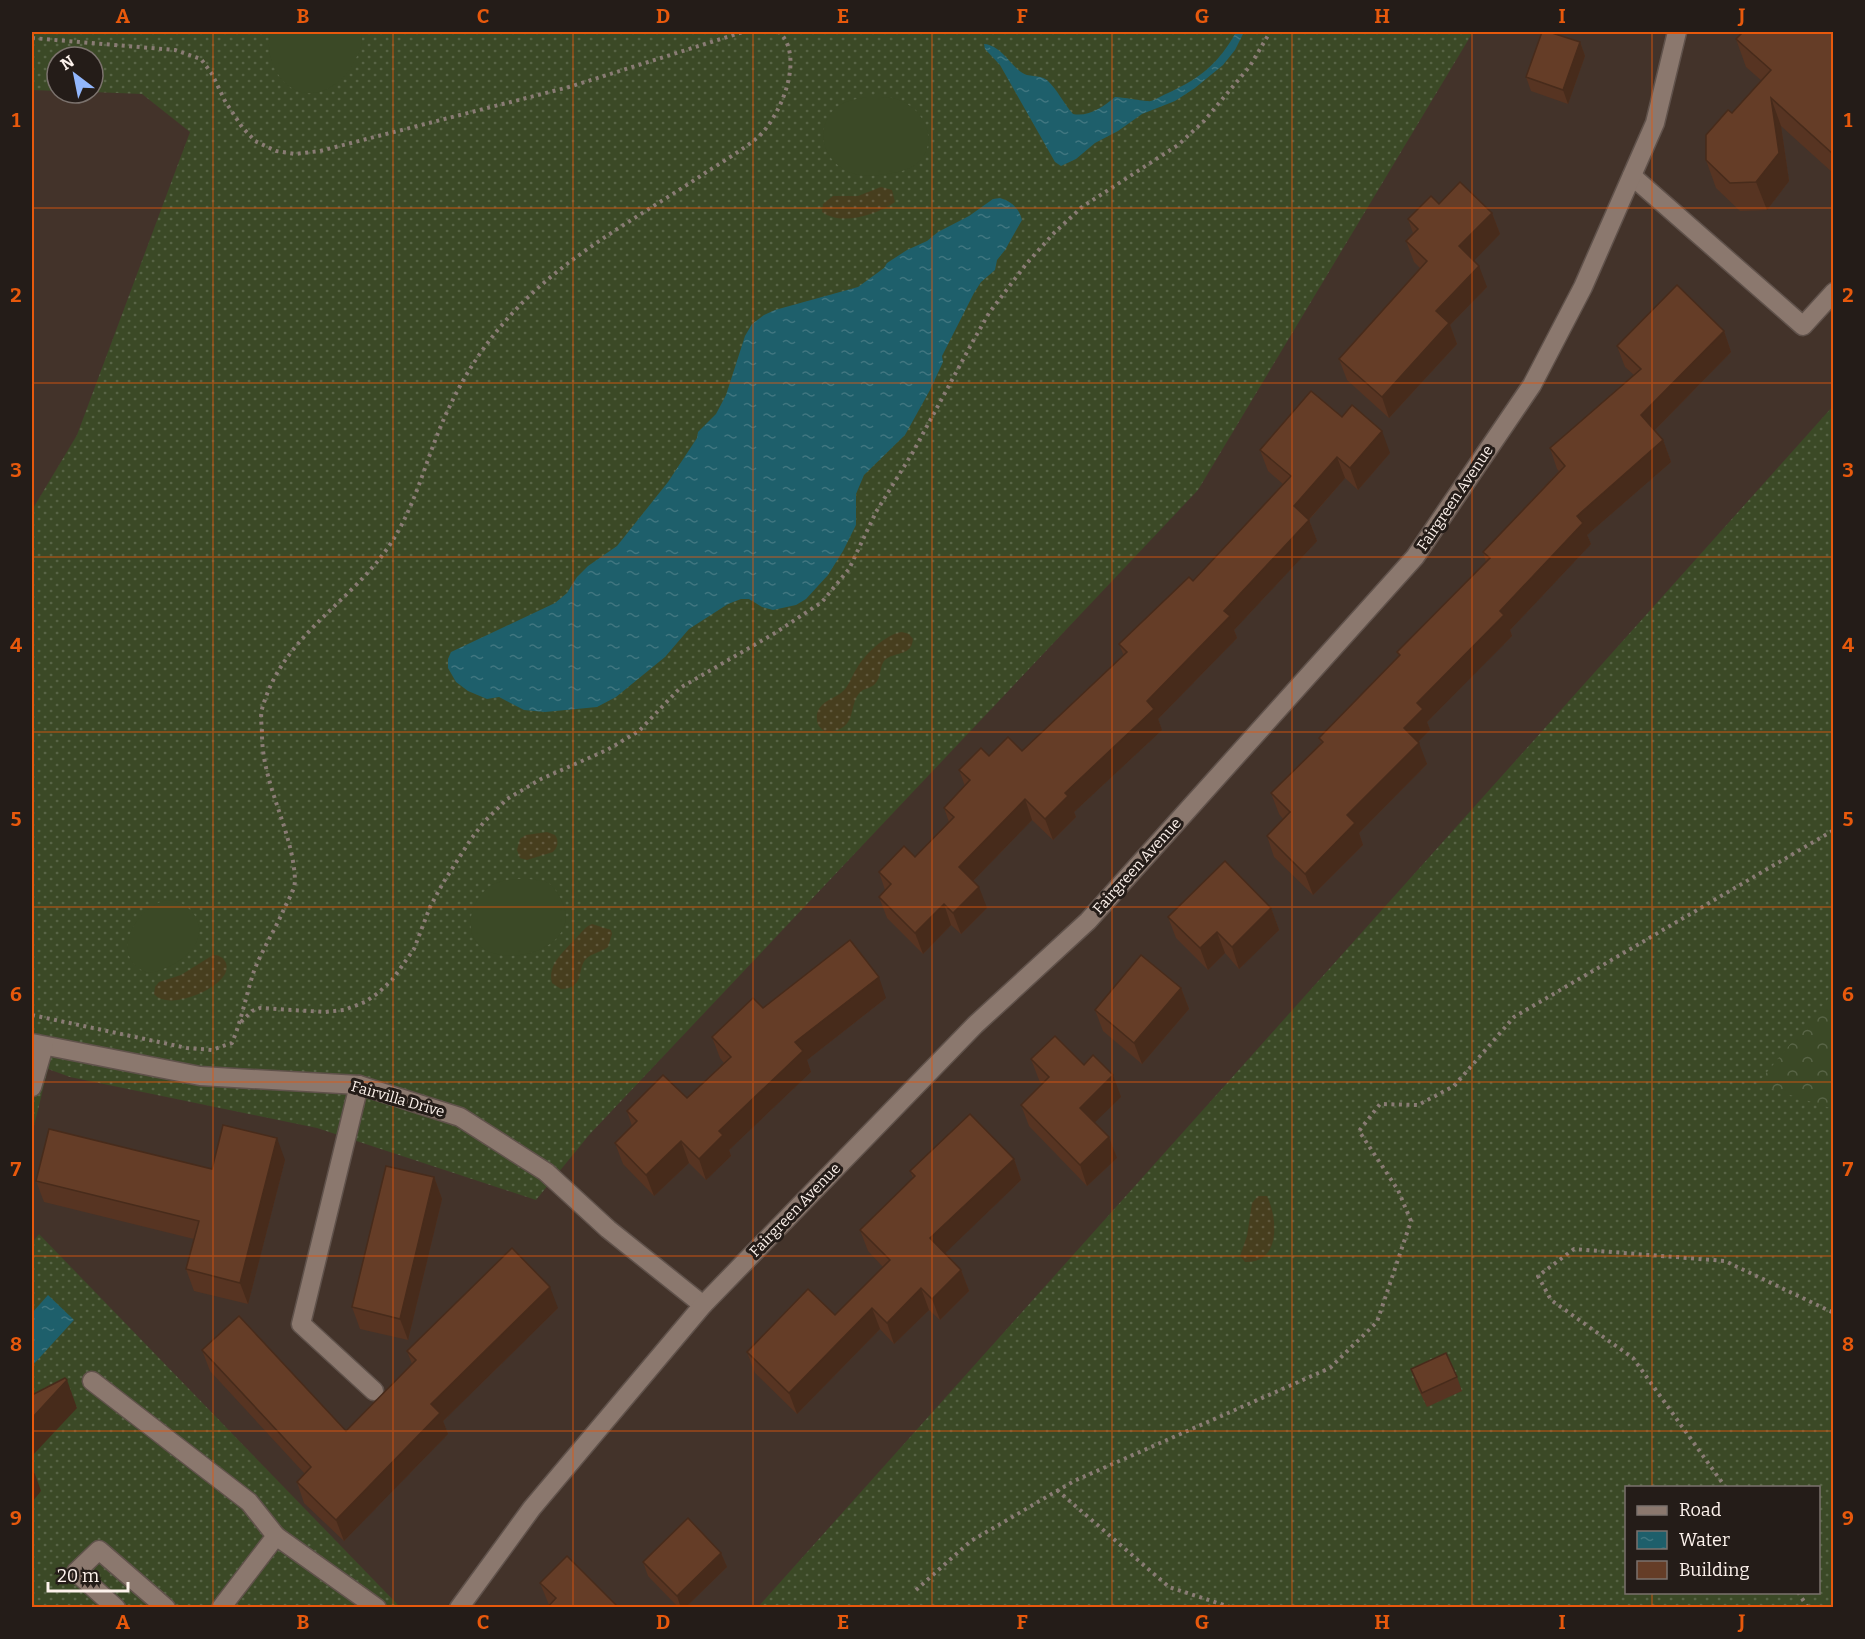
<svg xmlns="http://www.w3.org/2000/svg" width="1865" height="1639" font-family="Bitter,serif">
  <defs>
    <pattern id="grass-dots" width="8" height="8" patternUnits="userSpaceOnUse" patternTransform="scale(1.5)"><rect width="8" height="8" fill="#3b4926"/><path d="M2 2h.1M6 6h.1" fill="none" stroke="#586446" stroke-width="1.8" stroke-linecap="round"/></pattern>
    <pattern id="forest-crowns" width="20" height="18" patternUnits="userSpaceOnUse" patternTransform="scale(1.5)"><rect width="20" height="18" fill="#3b4926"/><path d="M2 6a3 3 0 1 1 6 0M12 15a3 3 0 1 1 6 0" fill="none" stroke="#586446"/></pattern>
    <pattern id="sand-dots" width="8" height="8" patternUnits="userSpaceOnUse" patternTransform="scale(1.5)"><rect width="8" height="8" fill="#473e1e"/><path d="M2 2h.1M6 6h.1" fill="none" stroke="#625a3f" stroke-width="1.8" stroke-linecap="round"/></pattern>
    <pattern id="water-ripples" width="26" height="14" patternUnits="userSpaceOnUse" patternTransform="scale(1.5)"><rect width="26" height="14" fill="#1e5f6b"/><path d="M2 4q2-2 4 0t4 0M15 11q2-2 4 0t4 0" fill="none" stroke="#407680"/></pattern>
  </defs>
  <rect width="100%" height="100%" fill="#43332a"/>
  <g fill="url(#grass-dots)" fill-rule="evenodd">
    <polygon points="32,32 1473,32 1198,490 589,1135 536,1200 317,1128 70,1077 48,1069 32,1134 32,510 77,435 190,132 142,94 93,92 93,57 57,57 57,91 32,90"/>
    <path d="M1833,406V1607H758ZM1626,1488H1818V1592H1626Z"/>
    <polygon points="39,1234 400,1607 32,1607 32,1243"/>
  </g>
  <polygon fill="url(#forest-crowns)" points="1833,993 1833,1109 1757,1084"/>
  <g fill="url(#sand-dots)">
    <path d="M881,187L892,190L895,202C877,215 841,226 822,212L823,204L833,196H858Z"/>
    <path d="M902,632L909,634L913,639C911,656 898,651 886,659C879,664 882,677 875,684C872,687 867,688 863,690C847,700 859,727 833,731C829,732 828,732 824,731C820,728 817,724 817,720C815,700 837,700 846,688C850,682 853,674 857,668C865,654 886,634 902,632Z"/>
    <path d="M547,832L555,835C559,841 558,847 553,852L527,860L520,858L517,850L520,839L526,835Z"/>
    <path d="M592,924L611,930L612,934L608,947C601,952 592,953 586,959C577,968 585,989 561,989L552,983C547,963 566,950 577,937C582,932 585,927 592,924Z"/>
    <path d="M213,955C223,955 230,963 225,974C216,991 168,1011 154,994L155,987L159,982L181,975Z"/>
    <path d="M1258,1196H1267C1278,1219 1281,1263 1245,1262L1240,1256L1247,1236L1252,1203Z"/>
  </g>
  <g fill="#3b4926">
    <path d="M271,32H361C364,44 360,51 354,62C346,79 326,95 306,93C279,90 263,54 271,32Z"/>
    <path d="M867,97C880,97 892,96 904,102C937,120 938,164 898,172C884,175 865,178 852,173C824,164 812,128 837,107C846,100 857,99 867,97Z"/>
    <path d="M528,879C534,880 541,880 546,882C553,885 557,892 561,899C583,942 523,965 490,952C459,940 469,899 492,885C503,879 516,879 528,879Z"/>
    <path d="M167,900C179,901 189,906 195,916C212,945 173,970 148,973C107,958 135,907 167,900Z"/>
  </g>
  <g fill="url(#water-ripples)">
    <path d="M1236,32H1244L1235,50L1223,65L1195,88L1175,101L1142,114L1118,131L1095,143L1076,159L1061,166L1055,162L1000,65L985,49L984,44C1000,45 1009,63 1021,72C1028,78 1039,74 1047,80C1057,89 1064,104 1073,114C1089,117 1103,107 1115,97C1123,97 1147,102 1151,101C1157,99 1163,95 1168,93C1201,78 1219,63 1236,32Z"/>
    <path d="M1000,198C1011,201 1019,208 1022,220L1005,250L997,260L995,270L981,282L974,293L942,356L943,362L930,390L905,435L864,475L856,494V525L843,551L828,575L806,599L796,605L773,610L762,607L749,599H741L728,604L689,629L665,657L616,697L597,707L545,712L524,710L499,697L487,699L468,691L456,682L448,668V659L451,652L555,603L567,593L577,577L588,566L617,546L668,482L697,438L698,432L716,414L726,395L745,336L752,324L764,315L775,310L858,287L884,268L887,263L907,250L927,241L938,232L969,216L993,199Z"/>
    <polygon points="48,1295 74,1320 32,1366 32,1313"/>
  </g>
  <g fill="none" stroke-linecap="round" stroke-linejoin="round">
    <g stroke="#60524b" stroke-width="21">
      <g id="minor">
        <polyline points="1632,176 1803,326 1834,292"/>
        <polyline points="32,1043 200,1076 359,1085 460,1117 546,1172 608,1229 703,1305"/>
        <polyline points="359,1085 301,1324 374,1391"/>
        <polyline points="32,1087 44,1046"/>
        <polyline points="92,1381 249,1502 276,1536 221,1608"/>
        <polyline points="276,1536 377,1608"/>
        <polyline points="116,1608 76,1572 99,1550 166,1608"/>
        <polyline points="459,1608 532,1508 703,1305 975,1025 1088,921 1415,557 1532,385 1583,287 1655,123 1677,32"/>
      </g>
    </g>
    <g stroke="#8a7c75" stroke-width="4" stroke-dasharray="3 4.5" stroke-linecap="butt">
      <polyline points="32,38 175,50 201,59 212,74 225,101 242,127 255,141 276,151 295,154 320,151 569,87 743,32"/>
      <path d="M32,1015L187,1048L212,1050L232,1043C242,1019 246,995 254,971C262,950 275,930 284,909C288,900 295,890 295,880C293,830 262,785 262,734C262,726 260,717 262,709C283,634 351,604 391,543C414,508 424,467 440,428C457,387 479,350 509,317C563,256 638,218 705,173C722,162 741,151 757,138C780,118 806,57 779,32"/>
      <polyline points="241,1022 252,1011 260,1008 325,1012 344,1010 365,1002 378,993 392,980 414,949 430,907 443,883 471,839 484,822 507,799 541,779 607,750 639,731 680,688 775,633 822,602 849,569 876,512 913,452 972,343 989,313 1027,263 1054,233 1082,207 1178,145 1204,121 1250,66 1270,32"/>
      <polyline points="1726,1488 1633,1358 1551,1300 1538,1276 1574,1249 1725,1261 1834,1313"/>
      <polyline points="1057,1490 1169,1587 1233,1608"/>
      <polyline points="916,1590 971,1541 1074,1481 1330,1368 1377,1322 1411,1221 1398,1190 1359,1131 1380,1104 1418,1105 1454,1086 1514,1017 1834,830"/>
      <polyline points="1798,1592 1808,1608"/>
    </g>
    <use href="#minor" stroke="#8b786e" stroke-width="18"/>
  </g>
  <g fill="#573422">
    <polygon points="1833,32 1833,173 1781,126 1789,181 1767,210 1740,211 1716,188 1706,160 1732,113 1762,81 1746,67 1736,39"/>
    <polygon points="1580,42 1585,56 1568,104 1531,91 1526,77"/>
    <polygon points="1439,204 1492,213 1500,234 1474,260 1487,287 1450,325 1457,344 1389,418 1347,380 1339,359 1420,268 1414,262 1406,241 1413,233 1408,219"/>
    <polygon points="1724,331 1731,352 1655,430 1663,440 1671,462 1587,535 1591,544 1510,630 1512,636 1427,722 1430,730 1418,742 1427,764 1359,833 1363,845 1313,895 1274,857 1267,836 1283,819 1279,814 1271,793 1321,743 1319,738 1399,656 1397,652 1486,562 1483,552 1559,471 1557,469 1550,448 1634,375 1625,367 1617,346"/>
    <polygon points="1342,417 1390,453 1358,490 1345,478 1309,520 1317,541 1234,630 1237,638 1158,719 1162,730 1074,812 1076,817 1053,840 1032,820 973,881 987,908 961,934 951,925 923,954 887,918 879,897 885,890 879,872 915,857 949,822 944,808 965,786 959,770 989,756 1022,751 1124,656 1119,644 1193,581 1283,484 1268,471 1260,450"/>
    <polygon points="1271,908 1279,930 1239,969 1225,953 1208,970 1176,938 1168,917"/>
    <polygon points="1181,988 1189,1009 1142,1064 1103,1031 1095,1010"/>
    <polygon points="886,998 807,1060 811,1072 729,1150 731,1156 706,1180 689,1163 654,1196 623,1164 615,1143 632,1126 627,1111 687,1098 724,1063 720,1058 712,1037 763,1008"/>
    <polygon points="1031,1059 1084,1065 1113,1075 1121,1097 1094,1122 1109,1137 1117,1158 1087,1186 1029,1126 1021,1105 1042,1084 1039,1080"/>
    <polygon points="1014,1159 1021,1180 945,1253 961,1270 969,1291 940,1320 929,1310 894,1344 880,1329 797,1414 755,1373 747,1352 835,1315 883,1267 868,1251 860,1230 913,1178 910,1171"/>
    <polygon points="285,1160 248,1304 194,1291 186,1269 194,1239 44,1202 36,1181 212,1169"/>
    <polygon points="434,1177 442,1199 408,1340 360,1329 352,1307"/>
    <polygon points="558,1308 443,1421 448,1434 344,1541 304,1503 297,1482 305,1474 210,1371 202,1350 346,1431 412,1364 407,1351"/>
    <polygon points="1411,1369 1457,1377 1462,1391 1427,1407 1416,1384"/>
    <polygon points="721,1553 727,1567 685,1608 679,1608 648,1576 643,1562"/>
    <polygon points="540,1583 619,1608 549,1605"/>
  </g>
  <g fill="#472b1b">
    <polygon points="1580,42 1585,56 1568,104 1563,90"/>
    <polygon points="1771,98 1781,126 1789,181 1767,210 1756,182"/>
    <polygon points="1492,213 1500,234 1467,268 1459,246"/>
    <polygon points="1479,266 1487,287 1450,325 1457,344 1389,418 1382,397 1436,311"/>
    <polygon points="1724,331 1731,352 1649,436 1641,415"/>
    <polygon points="1382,431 1390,453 1358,490 1350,468"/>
    <polygon points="1663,440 1671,462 1587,535 1591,544 1510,630 1512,636 1427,722 1430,730 1411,749 1404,728 1417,703 1500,611 1577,516"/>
    <polygon points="1337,457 1345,478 1305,524 1309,520 1317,541 1234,630 1237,638 1158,719 1162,730 1074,812 1076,817 1053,840 1045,819 1065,793 1147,701 1224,611 1294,506"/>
    <polygon points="1419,743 1427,764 1359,833 1363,845 1313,895 1305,874 1347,815"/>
    <polygon points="1025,799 1032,820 966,888 959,867"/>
    <polygon points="979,887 987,908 961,934 953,913"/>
    <polygon points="944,904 951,925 923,954 915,933"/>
    <polygon points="1271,908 1279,930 1239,969 1232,947"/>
    <polygon points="1217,932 1225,953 1208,970 1200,948"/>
    <polygon points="879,977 886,998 807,1060 811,1072 729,1150 731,1156 706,1180 699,1159 719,1131 795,1042"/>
    <polygon points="1181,988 1189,1009 1142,1064 1134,1043"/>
    <polygon points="1113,1075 1121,1097 1088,1129 1080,1108"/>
    <polygon points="1109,1137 1117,1158 1087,1186 1080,1165"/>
    <polygon points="277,1138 285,1160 248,1304 240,1283"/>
    <polygon points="681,1141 689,1163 654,1196 646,1175"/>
    <polygon points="1014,1159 1021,1180 938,1260 930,1238"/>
    <polygon points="434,1177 442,1199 408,1340 400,1319"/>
    <polygon points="961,1270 969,1291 940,1320 932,1299"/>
    <polygon points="550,1287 558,1308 443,1421 448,1434 344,1541 336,1520 431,1404"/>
    <polygon points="921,1288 929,1310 894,1344 887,1323"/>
    <polygon points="872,1308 880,1329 797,1414 789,1393"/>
    <polygon points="67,1380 77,1408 32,1456 32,1418"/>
    <polygon points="32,1466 41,1491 32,1502"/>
    <polygon points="721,1553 727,1567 685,1608 681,1608 677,1596"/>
  </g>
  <g fill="#653d27" stroke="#472b1b" stroke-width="1.5">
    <polygon points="1542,32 1549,32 1580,42 1563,90 1526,77"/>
    <polygon points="1743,32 1833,32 1833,154 1771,98 1779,153 1756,182 1730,183 1706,160 1706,135 1728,110 1732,113 1771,70 1736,39"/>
    <polygon points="1460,182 1492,213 1459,246 1479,266 1436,311 1449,323 1382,397 1339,359 1427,261 1406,241 1418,229 1408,219 1431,196 1439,204"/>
    <polygon points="1677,285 1724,331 1641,415 1663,440 1577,516 1583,523 1500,611 1504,615 1417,703 1423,709 1404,728 1419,743 1347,815 1355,823 1305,874 1267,836 1290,812 1271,793 1323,742 1319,738 1400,655 1397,652 1490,558 1483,552 1565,466 1550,448 1641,369 1617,346"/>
    <polygon points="1311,391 1342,417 1352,405 1382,431 1350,468 1337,457 1294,506 1309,520 1224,611 1230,616 1147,701 1154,709 1065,793 1068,796 1045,819 1025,799 959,867 979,887 953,913 944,904 915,933 879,897 891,884 879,872 904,846 915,857 954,817 944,808 970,780 959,770 981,748 989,756 1008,737 1022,751 1127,652 1119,644 1189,577 1193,581 1291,476 1260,450"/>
    <polygon points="1225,861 1271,908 1232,947 1217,932 1200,948 1168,917"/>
    <polygon points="850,940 879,977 795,1042 803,1051 719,1131 723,1135 699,1159 681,1141 646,1175 615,1143 637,1121 627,1111 663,1075 687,1098 731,1057 712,1037 753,998 763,1008"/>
    <polygon points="1141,955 1181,988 1134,1043 1095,1010"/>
    <polygon points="1055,1036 1084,1065 1093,1055 1113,1075 1080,1108 1109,1137 1080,1165 1021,1105 1049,1077 1031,1059"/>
    <polygon points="970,1114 1014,1159 930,1238 961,1270 932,1299 921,1288 887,1323 872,1308 789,1393 747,1352 808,1289 835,1315 890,1260 860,1230 915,1176 910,1171"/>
    <polygon points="223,1125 277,1138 240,1283 186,1269 199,1221 36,1181 49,1129 212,1169"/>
    <polygon points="386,1166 434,1177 400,1319 352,1307"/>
    <polygon points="512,1248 550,1287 431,1404 440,1413 336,1520 297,1482 311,1467 202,1350 239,1316 346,1431 416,1360 407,1351"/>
    <polygon points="1446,1353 1457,1377 1422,1393 1411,1369"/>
    <polygon points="65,1378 67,1380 32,1418 32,1395"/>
    <polygon points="688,1518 721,1553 677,1596 643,1562"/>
    <polygon points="567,1556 619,1608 547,1608 556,1598 540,1583"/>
  </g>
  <path fill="none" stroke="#e8590c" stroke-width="1.5" stroke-opacity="0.55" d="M213,32V1608M393,32V1608M573,32V1608M753,32V1608M932,32V1608M1112,32V1608M1292,32V1608M1472,32V1608M1652,32V1488M32,208H1834M32,383H1834M32,557H1834M32,732H1834M32,907H1834M32,1082H1834M32,1256H1834M32,1431H1834M1652,1592V1608"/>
  <g text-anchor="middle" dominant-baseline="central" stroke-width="6" stroke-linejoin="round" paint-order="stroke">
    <g font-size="15" fill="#fdf2ec" stroke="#241c18">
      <text transform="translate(1455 498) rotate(-56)">Fairgreen Avenue</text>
      <text transform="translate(1137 866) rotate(-48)">Fairgreen Avenue</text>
      <text transform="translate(398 1099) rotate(16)">Fairvilla Drive</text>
      <text transform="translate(795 1210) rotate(-46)">Fairgreen Avenue</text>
    </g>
  </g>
  <rect width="1865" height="1639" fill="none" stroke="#241c18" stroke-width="66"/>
  <rect x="1625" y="1486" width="195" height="108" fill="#241c18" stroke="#7b726d" stroke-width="1.5"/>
  <rect x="1637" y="1506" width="30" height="9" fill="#8b786e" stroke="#7b726d" stroke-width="1.5"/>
  <text x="1679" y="1516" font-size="18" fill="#fdf2ec">Road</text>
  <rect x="1637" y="1531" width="30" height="18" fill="url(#water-ripples)" stroke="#7b726d" stroke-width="1.5"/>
  <text x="1679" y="1546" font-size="18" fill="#fdf2ec">Water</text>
  <rect x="1637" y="1561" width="30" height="18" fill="#653d27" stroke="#7b726d" stroke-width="1.5"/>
  <text x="1679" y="1576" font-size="18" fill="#fdf2ec">Building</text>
  <g transform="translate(75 75) rotate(328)"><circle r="28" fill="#241c18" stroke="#7b726d" stroke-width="1.5"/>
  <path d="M0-4.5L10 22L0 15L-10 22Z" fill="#92b7fd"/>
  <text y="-9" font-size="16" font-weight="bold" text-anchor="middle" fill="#fdf2ec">N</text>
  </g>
  <path d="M48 1582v9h80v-9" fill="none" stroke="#fdf2ec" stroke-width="3"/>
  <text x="57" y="1582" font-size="18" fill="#fdf2ec" stroke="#241c18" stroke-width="4.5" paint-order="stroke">20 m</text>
  <rect x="33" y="33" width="1799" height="1573" fill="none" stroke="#e8590c" stroke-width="2"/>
  <g font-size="20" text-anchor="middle" font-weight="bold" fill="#e8590c">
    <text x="123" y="23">A</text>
    <text x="303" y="23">B</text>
    <text x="483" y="23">C</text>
    <text x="663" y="23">D</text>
    <text x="843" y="23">E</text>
    <text x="1022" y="23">F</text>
    <text x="1202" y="23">G</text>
    <text x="1382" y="23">H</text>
    <text x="1562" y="23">I</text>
    <text x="1742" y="23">J</text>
    <text x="16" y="127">1</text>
    <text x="1848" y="127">1</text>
    <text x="16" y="302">2</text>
    <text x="1848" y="302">2</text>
    <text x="16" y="477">3</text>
    <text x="1848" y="477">3</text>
    <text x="16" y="652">4</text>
    <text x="1848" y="652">4</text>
    <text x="16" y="826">5</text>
    <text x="1848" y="826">5</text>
    <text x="16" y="1001">6</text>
    <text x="1848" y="1001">6</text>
    <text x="16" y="1176">7</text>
    <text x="1848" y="1176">7</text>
    <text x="16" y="1351">8</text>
    <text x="1848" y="1351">8</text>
    <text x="16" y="1525">9</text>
    <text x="1848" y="1525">9</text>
    <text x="123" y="1629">A</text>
    <text x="303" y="1629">B</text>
    <text x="483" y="1629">C</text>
    <text x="663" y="1629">D</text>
    <text x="843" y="1629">E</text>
    <text x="1022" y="1629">F</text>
    <text x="1202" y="1629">G</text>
    <text x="1382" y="1629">H</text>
    <text x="1562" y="1629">I</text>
    <text x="1742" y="1629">J</text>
  </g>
</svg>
